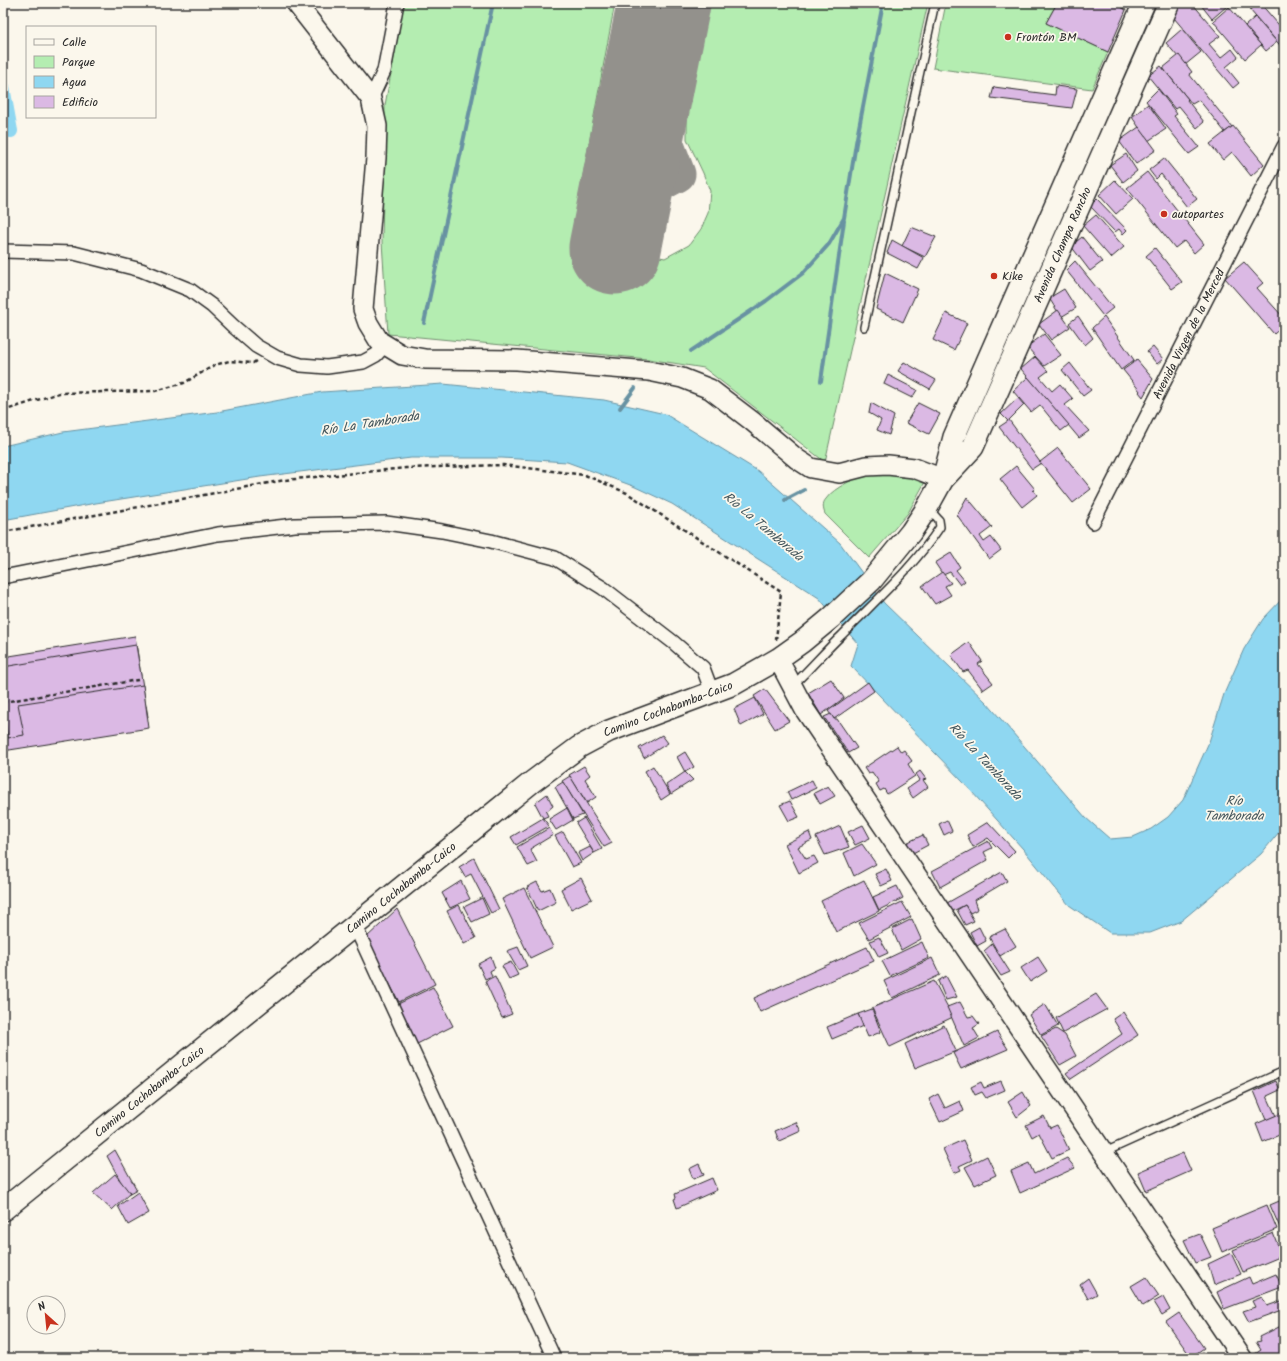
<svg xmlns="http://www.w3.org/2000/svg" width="1287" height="1361" font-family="Kalam,sans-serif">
  <rect width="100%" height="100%" fill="#fbf7ec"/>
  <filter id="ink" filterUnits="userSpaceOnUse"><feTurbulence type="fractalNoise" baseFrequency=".025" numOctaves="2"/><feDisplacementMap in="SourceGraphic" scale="8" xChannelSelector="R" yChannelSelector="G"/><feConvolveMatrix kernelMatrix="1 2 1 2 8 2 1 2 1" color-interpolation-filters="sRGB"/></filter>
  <g filter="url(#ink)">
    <g fill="#b4edb1" stroke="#708c6e">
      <polygon points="404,3 615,3 571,240 665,258 689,245 701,229 708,213 710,191 703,173 687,139 687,119 708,3 928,3 825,462 704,368 648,359 388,334 382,242 385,105"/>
      <polygon points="946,3 1057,3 1046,23 1108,52 1092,89 933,68"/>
      <polygon points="1154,3 1160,3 1141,47 1136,44"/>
      <polygon points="1116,94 1121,96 1049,255 1044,253"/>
      <path d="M869,472H909L925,482L908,513L869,558L825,514C823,509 822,503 826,499C834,487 857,478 869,472Z"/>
    </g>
    <polygon fill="#8fd7f1" stroke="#6792a2" points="443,384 604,400 665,414 758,471 840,543 884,603 987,703 1086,818 1110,839 1133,837 1151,829 1168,817 1183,800 1209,742 1224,694 1244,649 1263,619 1284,597 1284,826 1261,854 1181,921 1150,933 1110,933 1069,905 1023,849 963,782 851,666 858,644 819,598 672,504 633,486 567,462 502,458 411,458 260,477 96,503 3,520 3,446 63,432 217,412 322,392"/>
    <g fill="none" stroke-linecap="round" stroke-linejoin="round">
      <g stroke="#6792a2" stroke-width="4">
        <polyline points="424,323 493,3"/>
        <polyline points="691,351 766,301 803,273 829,244 844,218 856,143 883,3"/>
        <polyline points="821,381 844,221"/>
        <polyline points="620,408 635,388"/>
        <polyline points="785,500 804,490"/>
      </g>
      <polyline stroke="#8fd7f1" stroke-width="14" points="3,87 11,131"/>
      <polyline stroke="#93918c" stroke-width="37" points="650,72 650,103 677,174 658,184"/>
      <polyline stroke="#93918c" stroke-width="93" points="615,248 664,3"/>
    </g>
    <g fill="#dbb9e4" stroke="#2b2b2b">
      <polygon points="1057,3 1114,3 1126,10 1108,52 1046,23"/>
      <polygon points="1181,3 1192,3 1220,36 1209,44 1221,58 1232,49 1238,57 1226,67 1239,83 1233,88 1174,18"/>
      <polygon points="1204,3 1225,3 1227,6 1212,19 1201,5"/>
      <polygon points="1258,3 1260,3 1284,31 1284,50 1250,10"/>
      <polygon points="1277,3 1284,3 1284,11"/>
      <polygon points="1229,7 1261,45 1245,59 1213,21"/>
      <polygon points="1255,17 1277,42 1266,51 1245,26"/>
      <polygon points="1182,29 1201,52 1185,65 1166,43"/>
      <polygon points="1179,55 1192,72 1189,74 1232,127 1225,132 1199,100 1192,104 1163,68"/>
      <polygon points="1161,66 1188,99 1187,100 1204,122 1197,128 1179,106 1175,109 1148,76"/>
      <polygon points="1056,86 1077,89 1072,108 991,98 994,87 1055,95"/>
      <polygon points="1158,89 1177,114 1174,116 1199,147 1189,154 1146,101"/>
      <polygon points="1148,104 1166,129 1148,141 1132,117"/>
      <polygon points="1233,126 1264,164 1251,176 1232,152 1223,160 1210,144"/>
      <polygon points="1139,127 1156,150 1136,164 1119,141"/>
      <polygon points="1126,154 1137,171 1123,182 1110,165"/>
      <polygon points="1164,158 1197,199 1187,207 1161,174 1156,179 1149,170"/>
      <polygon points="1147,172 1204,244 1194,253 1184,241 1175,248 1127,188"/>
      <polygon points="1115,180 1133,199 1116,214 1099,195"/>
      <polygon points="1097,199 1127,230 1123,234 1119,229 1115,232 1090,206"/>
      <polygon points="1096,215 1124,247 1111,258 1083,226"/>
      <polygon points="911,227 936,237 925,257 902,246"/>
      <polygon points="1082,237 1102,262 1090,271 1071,246"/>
      <polygon points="892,240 924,258 918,269 887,253"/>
      <polygon points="1155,248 1182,282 1172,289 1146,256"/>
      <polygon points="1075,261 1113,308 1103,316 1066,270"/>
      <polygon points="1244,262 1263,283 1257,288 1284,318 1284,325 1274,334 1225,278"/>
      <polygon points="885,273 918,289 903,322 876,309"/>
      <polygon points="1064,289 1076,308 1061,317 1049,298"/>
      <polygon points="1058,310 1070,327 1051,340 1039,324"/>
      <polygon points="946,313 967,323 954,350 933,340"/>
      <polygon points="1078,316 1093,338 1085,345 1069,323"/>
      <polygon points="1104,317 1134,360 1121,370 1092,328"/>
      <polygon points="1044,334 1061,355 1044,366 1027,347"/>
      <polygon points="1153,347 1163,359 1157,364 1147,352"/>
      <polygon points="1035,357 1048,371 1040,377 1052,391 1060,384 1073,399 1065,405 1089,431 1079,438 1021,369"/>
      <polygon points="1137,360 1153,379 1143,397 1139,392 1140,391 1123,370"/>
      <polygon points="904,362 936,380 930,389 898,371"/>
      <polygon points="1070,363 1091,390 1083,396 1062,370"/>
      <polygon points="888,375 917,390 912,398 884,384"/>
      <polygon points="1028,377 1069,425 1061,431 1040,405 1031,412 1013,391"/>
      <polygon points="1018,398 1024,405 1009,420 1040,462 1058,448 1091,489 1073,503 1041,463 1032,469 999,427 1008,421 1001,414"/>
      <polygon points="871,403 894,416 889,435 877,430 881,420 869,413"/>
      <polygon points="918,403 940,414 929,434 906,423"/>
      <polygon points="1016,466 1035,489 1033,490 1037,495 1022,507 1000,479"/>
      <polygon points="967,497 992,527 980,536 984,542 991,537 1001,550 989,559 957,515"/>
      <polygon points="951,553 960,567 956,570 965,581 960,585 950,572 943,575 935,563"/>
      <polygon points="942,572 951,583 945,586 951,595 935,604 922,586"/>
      <polygon points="135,636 141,676 17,696 13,672 3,674 3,657"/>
      <polygon points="969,642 982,661 978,664 993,683 983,690 968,670 963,672 951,655"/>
      <polygon points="136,645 148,717 3,739 3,667"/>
      <polygon points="831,679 844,698 821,715 808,693"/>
      <polygon points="868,682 874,691 834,719 828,711"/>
      <polygon points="143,685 149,728 3,751 3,710 8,738 24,735 18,704"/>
      <polygon points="765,689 789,721 775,729 754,696"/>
      <polygon points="755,698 763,714 741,726 734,709"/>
      <polygon points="831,714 834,719 837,719 857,748 848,753 824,717"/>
      <polygon points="662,735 668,743 644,758 639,748"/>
      <polygon points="897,746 901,752 904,750 912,761 908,764 915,776 887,794 884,789 880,791 876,784 879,782 872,772 868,774 864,768"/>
      <polygon points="685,752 694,767 685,772 677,757"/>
      <polygon points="584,766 590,775 585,779 596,797 587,803 569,775"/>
      <polygon points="653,766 670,794 661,800 645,771"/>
      <polygon points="920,771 926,779 923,780 928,787 913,798 907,789 920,780 916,774"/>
      <polygon points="685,772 693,780 671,794 666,785"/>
      <polygon points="570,776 592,812 612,843 604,847 562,781"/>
      <polygon points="812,780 816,788 791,800 787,792"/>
      <polygon points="563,782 583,815 573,819 555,787"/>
      <polygon points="828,786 835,796 820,804 814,793"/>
      <polygon points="547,794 553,806 546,812 548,816 543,818 535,803"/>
      <polygon points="790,801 799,817 789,821 780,805"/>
      <polygon points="567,808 573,820 556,830 549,819"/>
      <polygon points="543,818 549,826 516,845 511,837"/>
      <polygon points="584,818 602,849 594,853 576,823"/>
      <polygon points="947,820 952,831 944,835 939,824"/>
      <polygon points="988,822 1015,851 1008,858 988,838 973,847 967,835"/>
      <polygon points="863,825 870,838 855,845 848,832"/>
      <polygon points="840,826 849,847 825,855 816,837"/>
      <polygon points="549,828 553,835 530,849 537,862 528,866 517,847"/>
      <polygon points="563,832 581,863 572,867 555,836"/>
      <polygon points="809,832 812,840 798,847 806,859 814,856 818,863 799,873 785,844"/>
      <polygon points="923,835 928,845 909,855 904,844"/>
      <polygon points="988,841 992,848 984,852 988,860 940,887 932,871"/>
      <polygon points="862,844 876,864 854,876 844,853"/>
      <polygon points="590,847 594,853 582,861 578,853"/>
      <polygon points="474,858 499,909 491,913 471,874 465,877 459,867"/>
      <polygon points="886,869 892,881 881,886 875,874"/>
      <polygon points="1002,872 1007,881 975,900 978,909 970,913 965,905 951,912 947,903"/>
      <polygon points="581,878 592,899 571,909 561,889"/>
      <polygon points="864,880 879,911 836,932 821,901"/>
      <polygon points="461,881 470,899 450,908 442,893"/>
      <polygon points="537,882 542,891 550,888 556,902 538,911 527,887"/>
      <polygon points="897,886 903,898 879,910 873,897"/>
      <polygon points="524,888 553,947 530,958 502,899"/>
      <polygon points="482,898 489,914 472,922 464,907"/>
      <polygon points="902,902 911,917 869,939 859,923"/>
      <polygon points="459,905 476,938 464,944 447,911"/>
      <polygon points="965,905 974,921 965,925 957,910"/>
      <polygon points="397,909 435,984 399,1002 366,938"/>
      <polygon points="912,919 921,939 901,950 892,929"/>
      <polygon points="979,927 986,941 977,946 970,932"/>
      <polygon points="1005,929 1016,946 1000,956 989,937"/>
      <polygon points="879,937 888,953 879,957 870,941"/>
      <polygon points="922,942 929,958 890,976 882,961"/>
      <polygon points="992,944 1010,972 1001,976 984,951"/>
      <polygon points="518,947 527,966 518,970 507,951"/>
      <polygon points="867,947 874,961 760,1012 754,998"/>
      <polygon points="491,957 495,968 490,971 492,976 485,979 478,964"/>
      <polygon points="1038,957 1047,971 1030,982 1021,968"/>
      <polygon points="932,958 940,975 892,998 884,981"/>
      <polygon points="511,962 518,975 509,979 502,966"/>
      <polygon points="495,976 512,1014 502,1018 485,981"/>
      <polygon points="946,976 957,997 946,1000 938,981"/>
      <polygon points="934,981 953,1017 890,1047 872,1008"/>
      <polygon points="433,987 453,1026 417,1044 398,1004"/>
      <polygon points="1096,994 1107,1009 1063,1033 1056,1018"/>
      <polygon points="960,1002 968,1017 973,1016 979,1024 973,1028 979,1038 964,1046 947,1007"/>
      <polygon points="1045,1004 1058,1026 1041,1035 1029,1015"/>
      <polygon points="872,1009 881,1032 868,1037 858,1014"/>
      <polygon points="1123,1012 1138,1035 1071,1079 1066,1073 1122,1034 1113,1019"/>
      <polygon points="858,1014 863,1026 832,1039 827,1027"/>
      <polygon points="944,1025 956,1051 915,1068 905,1044"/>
      <polygon points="1056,1029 1065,1035 1076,1056 1060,1065 1041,1036"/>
      <polygon points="997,1032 1008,1049 961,1069 953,1053"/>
      <polygon points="1001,1081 1005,1090 986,1098 982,1092 975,1095 971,1087 981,1082 984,1088"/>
      <polygon points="1276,1081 1280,1090 1267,1096 1276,1116 1266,1120 1254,1091"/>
      <polygon points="1023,1092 1031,1106 1017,1117 1008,1102"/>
      <polygon points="938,1094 945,1108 960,1101 964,1111 940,1122 929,1099"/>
      <polygon points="1284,1112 1284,1133 1263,1142 1256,1124"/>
      <polygon points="1044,1116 1050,1128 1057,1125 1069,1150 1052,1158 1039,1133 1032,1137 1026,1125"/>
      <polygon points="796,1122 801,1131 779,1141 775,1131"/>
      <polygon points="963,1140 972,1160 959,1166 961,1170 954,1173 943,1149"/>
      <polygon points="115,1150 137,1190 128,1195 107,1156"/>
      <polygon points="1183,1153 1191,1171 1146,1191 1138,1172"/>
      <polygon points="987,1156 996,1175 975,1185 965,1167"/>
      <polygon points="1067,1158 1075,1168 1020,1193 1011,1171 1029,1163 1034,1174"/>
      <polygon points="699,1164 704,1175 693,1179 689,1169"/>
      <polygon points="115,1174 130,1193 112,1210 93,1193"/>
      <polygon points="712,1178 717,1190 677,1208 674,1199 676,1198 675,1194"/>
      <polygon points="138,1192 149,1213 128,1225 118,1206"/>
      <polygon points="1284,1199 1284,1228 1281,1230 1270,1205"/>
      <polygon points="1267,1205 1277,1229 1222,1252 1212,1228"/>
      <polygon points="1273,1233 1282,1256 1243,1272 1233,1250"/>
      <polygon points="1200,1234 1211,1257 1195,1263 1184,1240"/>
      <polygon points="1231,1253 1241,1274 1214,1285 1208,1264"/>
      <polygon points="1276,1274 1282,1287 1224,1309 1217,1292 1249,1277 1252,1284"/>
      <polygon points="1146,1277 1159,1296 1143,1306 1131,1286"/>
      <polygon points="1088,1278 1097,1294 1088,1299 1080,1284"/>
      <polygon points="1163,1297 1170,1310 1162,1315 1154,1302"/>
      <polygon points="1262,1297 1267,1306 1284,1300 1284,1309 1249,1322 1243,1311 1255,1307 1252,1301"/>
      <polygon points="1179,1313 1204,1348 1191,1357 1166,1322"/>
      <polygon points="1281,1326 1284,1331 1284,1358 1257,1358 1255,1354 1261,1350 1256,1342 1261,1341 1259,1337"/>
      <polygon points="1203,1352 1206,1358 1191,1358"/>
    </g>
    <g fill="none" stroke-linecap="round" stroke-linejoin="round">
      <g stroke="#2b2b2b" stroke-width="10">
        <g id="lane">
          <polyline points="864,327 935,3"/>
          <path d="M793,685C810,669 825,651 842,635C876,600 913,568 940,527L939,520L929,509"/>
          <polyline points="1105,1152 1284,1071"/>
        </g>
      </g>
      <g stroke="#2b2b2b" stroke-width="16">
        <g id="street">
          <polyline points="371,99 384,71 397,3"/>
          <polyline points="3,251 74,253 141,270 190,290 212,306 233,326 256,346 277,358 301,365 327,367 363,362 376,355 385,345"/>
          <path id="s1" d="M1093,522L1284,146"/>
          <polyline points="3,577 218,534 295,525 386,523 442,531 491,541 555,558 603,588 673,642 703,668 712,692"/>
          <polyline points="355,926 554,1358"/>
        </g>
      </g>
      <g stroke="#2b2b2b" stroke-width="22">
        <g id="secondary">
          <polyline points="296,3 371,99 377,126 376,158 363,309 368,323 379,341 402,355 425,359 517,360 649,371 682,378 710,389 752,421 797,459 811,468 839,473 866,466 888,465 914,468 943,479"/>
          <polyline points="778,659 805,710 1242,1358"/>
        </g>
      </g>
      <g stroke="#2b2b2b" stroke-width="24">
        <g id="primary">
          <path id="s2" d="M945,477L973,447L1169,3"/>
          <path id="s3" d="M3,1210L532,782L579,747L609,731L734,684L778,659L802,642L831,618L871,581L911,532L927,508L943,479L954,437L1144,3"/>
        </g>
      </g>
      <g stroke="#2b2b2b" stroke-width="2.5" stroke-dasharray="4 3" stroke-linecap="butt">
        <polyline points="3,411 59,393 155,391 184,383 215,365 229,361 253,363 256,361"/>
        <polyline points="3,532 285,480 406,468 503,465 585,475 627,493 781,592 776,640"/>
        <polyline points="3,702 138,680"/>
      </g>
      <use href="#lane" stroke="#fbf7ec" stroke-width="7"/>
      <use href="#street" stroke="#fbf7ec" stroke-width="13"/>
      <use href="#secondary" stroke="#fbf7ec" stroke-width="19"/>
      <use href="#primary" stroke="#fbf7ec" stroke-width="21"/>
    </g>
  </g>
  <g fill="#c8321e" stroke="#fbf7ec" stroke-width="1.5">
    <circle cx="1008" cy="37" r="4"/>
    <circle cx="1164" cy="214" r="4"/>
    <circle cx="994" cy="276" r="4"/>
  </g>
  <g text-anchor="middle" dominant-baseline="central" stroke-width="3.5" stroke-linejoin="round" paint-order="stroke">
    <g font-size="12" fill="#2b2b2b" stroke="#fbf7ec" text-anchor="start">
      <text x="1016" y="37">Frontón BM</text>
      <text x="1172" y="214">autopartes</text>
      <text x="1002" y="276">Kike</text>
    </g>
    <g font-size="12" fill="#2b2b2b" stroke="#fbf7ec">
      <text stroke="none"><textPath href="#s2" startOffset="262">Avenida Champa Rancho</textPath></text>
      <text stroke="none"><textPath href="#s1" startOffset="211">Avenida Virgen de la Merced</textPath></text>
      <text stroke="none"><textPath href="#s3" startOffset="836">Camino Cochabamba-Caico</textPath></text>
      <text stroke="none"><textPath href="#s3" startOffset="512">Camino Cochabamba-Caico</textPath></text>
      <text stroke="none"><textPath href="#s3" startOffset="188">Camino Cochabamba-Caico</textPath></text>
    </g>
    <g font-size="13" font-style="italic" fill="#44565c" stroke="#fbf7ec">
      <text transform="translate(370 424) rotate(-9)">Río La Tamborada</text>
      <text transform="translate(763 527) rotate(40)">Río La Tamborada</text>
      <text transform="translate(985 762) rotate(47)">Río La Tamborada</text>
      <text x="1234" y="801">Río<tspan x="1234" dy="15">Tamborada</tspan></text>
    </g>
  </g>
  <rect width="1287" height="1361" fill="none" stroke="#fbf7ec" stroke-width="16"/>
  <rect x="8" y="8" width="1271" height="1345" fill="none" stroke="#2b2b2b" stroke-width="1.5" filter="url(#ink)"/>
  <rect x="26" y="26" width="130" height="92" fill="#fbf7ec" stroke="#a8a59f"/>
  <rect x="34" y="39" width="20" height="6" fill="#fbf7ec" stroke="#a8a59f"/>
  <text x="62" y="46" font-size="12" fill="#2b2b2b">Calle</text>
  <rect x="34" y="56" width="20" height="12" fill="#b4edb1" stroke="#a8a59f"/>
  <text x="62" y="66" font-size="12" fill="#2b2b2b">Parque</text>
  <rect x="34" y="76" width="20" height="12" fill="#8fd7f1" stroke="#a8a59f"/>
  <text x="62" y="86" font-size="12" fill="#2b2b2b">Agua</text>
  <rect x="34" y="96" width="20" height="12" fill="#dbb9e4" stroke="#a8a59f"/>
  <text x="62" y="106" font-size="12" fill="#2b2b2b">Edificio</text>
  <g transform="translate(46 1315) rotate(333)"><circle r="19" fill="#fbf7ec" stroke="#a8a59f"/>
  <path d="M0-3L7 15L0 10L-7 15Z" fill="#c8321e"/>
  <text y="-6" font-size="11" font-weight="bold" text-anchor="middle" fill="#2b2b2b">N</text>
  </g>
</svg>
